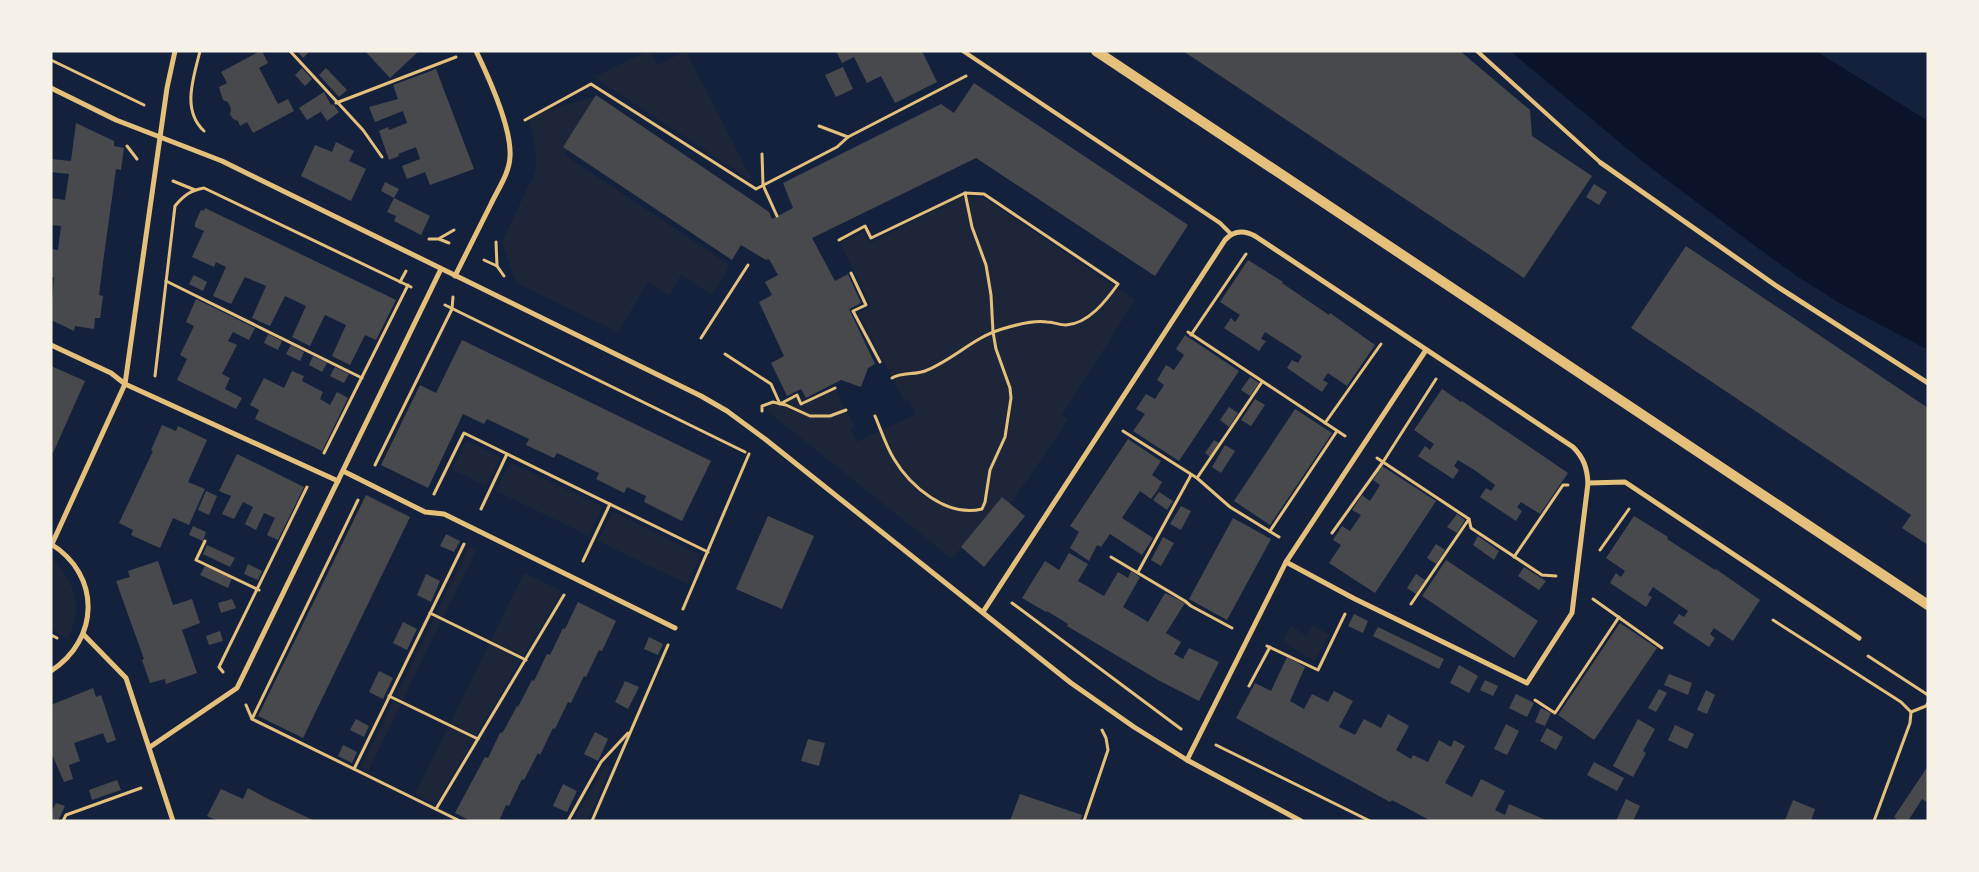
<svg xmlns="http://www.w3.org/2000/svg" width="1979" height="872" font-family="'Archivo Narrow',sans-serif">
  <rect width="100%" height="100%" fill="#14213d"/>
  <g fill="#1d2539">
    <polygon points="644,51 650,51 657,65 686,51 753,182 594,77 644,53"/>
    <polygon points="596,96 565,155 730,265 712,295 681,275 669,296 648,282 618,332 516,283 502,242 535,172 536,153 528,116"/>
    <polygon points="961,197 984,198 1135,300 1062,415 1068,420 1014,499 1010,504 1002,498 952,559 766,410 770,405 782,398 785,402 799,395 804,405 835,389 855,427 851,429 857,442 916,414 909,400 905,402 858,313 871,306 840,243 863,232 870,243"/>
    <polygon points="466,440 501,457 486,486 452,469"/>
    <polygon points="510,462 603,507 589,536 496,491"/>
    <polygon points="613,512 701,555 687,584 598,541"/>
    <polygon points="469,546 477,549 443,617 436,614"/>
    <path d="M51,558C74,579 85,610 67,639L51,628Z"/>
    <polygon points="524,573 562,591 523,656 491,640"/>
    <polygon points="434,618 441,621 403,700 396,696"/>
    <polygon points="1313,625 1329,635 1314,661 1282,641 1291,626 1307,636"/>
    <polygon points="489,644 521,660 476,735 450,723"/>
    <polygon points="394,700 401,704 368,771 361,767"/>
    <polygon points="448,727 474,739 435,804 415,794"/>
    <polygon points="606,764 611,766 587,821 573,821"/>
  </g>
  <polygon fill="#0b132b" points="1510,51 1816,51 1928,121 1928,350 1843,305 1798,277 1751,243 1643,162"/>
  <g fill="#48494c">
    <polygon points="260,51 262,51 268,63 259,68 278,104 288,99 294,111 253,133 247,122 240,126 238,121 233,119 230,114 231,109 228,102 223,100 219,87 227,83 221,72"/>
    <polygon points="297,51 310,51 303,58"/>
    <polygon points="365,51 419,51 390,78"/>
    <polygon points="836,51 922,51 937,82 895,103 881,76 867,83 854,57 842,63"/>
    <polygon points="1183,51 1460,51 1530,110 1532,136 1592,176 1524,278"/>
    <polygon points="843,67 853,89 836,97 825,75"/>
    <polygon points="302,68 312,79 305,86 295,75"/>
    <polygon points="326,68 347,90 339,97 319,75"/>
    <polygon points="436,69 474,169 430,185 425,172 407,179 402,166 420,159 416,147 398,154 399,156 389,160 379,131 388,127 389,130 407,123 403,111 375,122 369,107 398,99 393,85"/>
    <polygon points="974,83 1188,225 1155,276 976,158 812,238 835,281 848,274 861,303 849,309 875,364 868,368 861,387 841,380 806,398 801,389 787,396 771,363 784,356 759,302 772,295 765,282 778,275 769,259 766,260 741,245 732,260 563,147 596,95 769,212 772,219 793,208 783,183 941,104 954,113"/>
    <polygon points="324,92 331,105 333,104 339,112 327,121 321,112 327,108 307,120 299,108"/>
    <polygon points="76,123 114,141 114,146 124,148 121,170 116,169 102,270 99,295 103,296 100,318 95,318 94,329 75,326 74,331 51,320 54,277 51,277 51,249 58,250 61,226 51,225 51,198 65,200 69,174 51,172 51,159 71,161"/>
    <polygon points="336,142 354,151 349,161 366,169 351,201 301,176 315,145 332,152"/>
    <polygon points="385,182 399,189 394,198 381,191"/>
    <polygon points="1594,184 1607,192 1599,205 1586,197"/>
    <polygon points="394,198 430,216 421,235 394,221 396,216 387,212"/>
    <polygon points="205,208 396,300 376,340 365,335 350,365 332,356 346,325 325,315 310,346 292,337 306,306 285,296 270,326 252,318 266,286 245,277 231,304 213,296 226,267 216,262 214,267 192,257 204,231 195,227 195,223 201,210 204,211"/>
    <polygon points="1686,246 1928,408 1928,545 1902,528 1911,515 1631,328"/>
    <polygon points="1248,260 1283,282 1282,283 1329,315 1330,313 1375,345 1347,386 1328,373 1323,380 1328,383 1322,392 1287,368 1292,360 1298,363 1302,356 1282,343 1265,332 1261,339 1266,341 1259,351 1224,328 1231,318 1235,322 1240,315 1220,302"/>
    <polygon points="194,275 207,282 203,291 189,284"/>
    <polygon points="196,299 255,328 249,340 233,332 228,341 237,345 222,374 230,378 225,389 242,398 236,409 177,380 187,359 180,355 194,326 186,322"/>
    <polygon points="268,334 282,341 278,350 264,343"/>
    <polygon points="1185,335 1239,371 1179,461 1133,431 1145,414 1136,409 1146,394 1155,399 1164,385 1157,380 1166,365 1174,370 1184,355 1176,349"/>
    <polygon points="462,340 711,461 682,521 644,502 646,496 627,487 624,493 596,479 599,473 557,453 554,458 526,445 529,439 487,419 484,424 463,414 428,488 381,465 420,385 436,393"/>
    <polygon points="291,345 304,352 300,361 286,354"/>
    <polygon points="313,356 327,363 322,372 309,365"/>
    <polygon points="51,366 85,381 53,453 51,452"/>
    <polygon points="335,367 349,374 344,383 330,376"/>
    <polygon points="292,371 304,376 302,381 323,392 320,399 330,405 337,392 348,398 322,451 255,419 259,410 250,405 264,378 284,388"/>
    <polygon points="1250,377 1259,383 1250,396 1241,390"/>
    <polygon points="1442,389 1461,402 1462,401 1568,473 1540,514 1521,502 1517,507 1522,511 1516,521 1480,497 1486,488 1491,491 1495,485 1476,471 1458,460 1454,466 1459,470 1453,479 1418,456 1425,446 1430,450 1434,444 1414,430"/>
    <polygon points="1255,399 1265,405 1251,426 1241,420"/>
    <polygon points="1229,407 1238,413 1229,427 1220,420"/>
    <polygon points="1295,409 1332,433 1270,525 1234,501"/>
    <polygon points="162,425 176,431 178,426 207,440 188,482 205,489 189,525 173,518 160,548 131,535 133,530 119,523 153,451 151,450"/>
    <polygon points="1128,439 1161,461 1152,475 1162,482 1157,491 1151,499 1140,491 1122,518 1153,538 1142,555 1110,534 1101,547 1097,545 1089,561 1070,548 1079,532 1070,526"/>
    <polygon points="1214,440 1219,443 1210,457 1205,453"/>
    <polygon points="1225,445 1235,451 1221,473 1212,467"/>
    <polygon points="237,454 304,487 278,540 267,535 275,518 264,513 256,530 245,524 253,507 243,502 234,519 222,514 231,496 219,491"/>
    <polygon points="1382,466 1436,501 1375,593 1329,563 1341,545 1333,540 1342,526 1350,531 1361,515 1352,510 1362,495 1370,501 1380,485 1373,480"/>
    <polygon points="206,491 217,496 209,515 198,510"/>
    <polygon points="1159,492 1173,501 1167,510 1153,500"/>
    <polygon points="366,495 410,517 303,738 258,716"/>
    <polygon points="1002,497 1025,516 984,567 961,547"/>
    <polygon points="1181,506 1191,511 1181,530 1170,524"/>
    <polygon points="1457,514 1465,520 1457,533 1447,527"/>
    <polygon points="768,516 814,536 782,609 736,589"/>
    <polygon points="1634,516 1668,537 1667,539 1715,570 1716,569 1760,600 1733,641 1714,628 1710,634 1715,638 1709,647 1673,623 1679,614 1684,617 1688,611 1669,598 1653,587 1648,595 1652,597 1646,607 1610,583 1616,573 1621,577 1625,571 1606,558"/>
    <polygon points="1233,518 1271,539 1227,620 1189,599"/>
    <polygon points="193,526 206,532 203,541 189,535"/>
    <polygon points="446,534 460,541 454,552 440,546"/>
    <polygon points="1478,536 1499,551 1494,560 1473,545"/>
    <polygon points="1163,537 1174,543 1161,566 1151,560"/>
    <polygon points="1436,544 1445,550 1436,564 1427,558"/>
    <polygon points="207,545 235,558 230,567 203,554"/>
    <polygon points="1069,553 1088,564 1078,581 1104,596 1118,572 1128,578 1131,571 1140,577 1123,607 1148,622 1165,593 1185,603 1166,633 1181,642 1174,654 1183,659 1189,648 1219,662 1199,701 1158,680 1067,626 1068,624 1047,611 1046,612 1022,598 1045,561 1059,570"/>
    <polygon points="1446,560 1538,621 1514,658 1422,596"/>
    <polygon points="158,561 173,605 192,599 200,623 182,630 197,673 166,684 165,679 150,683 142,660 144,659 116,581 130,577 128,571"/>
    <polygon points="248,564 262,571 258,580 244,574"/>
    <polygon points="205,566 232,578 228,588 200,575"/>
    <polygon points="1524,567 1546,581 1539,590 1518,576"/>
    <polygon points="426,574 440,581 431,602 417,595"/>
    <polygon points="1416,574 1425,580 1416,594 1407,588"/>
    <polygon points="232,599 236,608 221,613 218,603"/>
    <polygon points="578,602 616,621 602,651 599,650 586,677 584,676 571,703 568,702 555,729 553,728 541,753 540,755 538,753 524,780 522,779 509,806 506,805 499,821 471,821 455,813 485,757 488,758 500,733 503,732 517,706 518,707 532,680 534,681 547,654 550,655 563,628 565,629"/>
    <polygon points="1354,614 1368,621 1363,633 1348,626"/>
    <polygon points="403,622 417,629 407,650 393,643"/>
    <polygon points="1620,623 1657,648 1594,740 1558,715"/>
    <polygon points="1378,627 1444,659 1439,669 1373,636"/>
    <polygon points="220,631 223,641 209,645 206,636"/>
    <polygon points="649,637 663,644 658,655 644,649"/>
    <polygon points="1287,657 1305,667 1290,701 1304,709 1312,694 1328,702 1334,691 1353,701 1339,727 1355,735 1364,719 1381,728 1388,714 1409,726 1396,750 1411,759 1413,755 1428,762 1439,740 1451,747 1454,740 1465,746 1445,783 1472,797 1481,779 1505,791 1495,810 1505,815 1509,804 1548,821 1431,821 1392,800 1390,802 1236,718 1255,683 1271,691"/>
    <polygon points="1459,665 1478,676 1469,693 1450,683"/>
    <polygon points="379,671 393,678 383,699 369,692"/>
    <polygon points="1669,674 1692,683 1688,695 1664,685"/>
    <polygon points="1485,680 1498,686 1493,696 1480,690"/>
    <polygon points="625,681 639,687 628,709 615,702"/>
    <polygon points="93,688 96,697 101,695 116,740 107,743 103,733 74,743 80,761 69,765 73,779 64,782 51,752 51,705"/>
    <polygon points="1659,689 1667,693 1656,712 1648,708"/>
    <polygon points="1706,690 1715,695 1707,714 1697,710"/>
    <polygon points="1516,694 1534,703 1527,717 1509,708"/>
    <polygon points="1541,708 1551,713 1545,726 1535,722"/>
    <polygon points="356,719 369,726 364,737 350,730"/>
    <polygon points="1638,719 1655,729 1643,751 1646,753 1633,777 1613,766"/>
    <polygon points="1506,724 1519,731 1507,755 1494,749"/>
    <polygon points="1675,725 1694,734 1687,749 1668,740"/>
    <polygon points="1547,728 1563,737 1556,750 1540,741"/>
    <polygon points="595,732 608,739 598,761 584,754"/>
    <polygon points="808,739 825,743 819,766 801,761"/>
    <polygon points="343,745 357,752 352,763 338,756"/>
    <polygon points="1594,762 1624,778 1617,791 1587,775"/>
    <polygon points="1928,766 1928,803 1922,799 1908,821 1899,821 1894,817"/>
    <polygon points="117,780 121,790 92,800 89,790"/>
    <polygon points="563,784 577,791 567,812 553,806"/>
    <polygon points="248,788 266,798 315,821 218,821 207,816 221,789 243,799"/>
    <polygon points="1020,794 1082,815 1080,821 1010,821"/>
    <polygon points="1626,799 1640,806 1633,821 1616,821"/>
    <polygon points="1793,800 1815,809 1811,821 1785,820"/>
    <polygon points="56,803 65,806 58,821 51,820 51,812"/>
  </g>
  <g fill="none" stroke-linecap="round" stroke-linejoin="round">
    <g stroke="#e5c07b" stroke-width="3">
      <path d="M200,51C194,77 181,110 204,131"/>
      <polyline points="290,51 363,130 382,157"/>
      <polyline points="51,60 144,105"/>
      <polyline points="336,103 456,57"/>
      <polyline points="525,120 591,84 756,189 837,147 848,137 966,76"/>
      <polyline points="819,126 848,137"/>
      <polyline points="127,146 137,159"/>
      <polyline points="762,154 763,185 777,216"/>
      <polyline points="173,181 195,190"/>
      <polyline points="440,238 454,230"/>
      <polyline points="429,239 439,239 449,243"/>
      <path d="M839,240L865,226L871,238L965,193L984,194L1118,284C1106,301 1088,324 1066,325C1059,325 1053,322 1047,322C1033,320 1015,325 1002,329C974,337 953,360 925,371C915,375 902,372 892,378"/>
      <polyline points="496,242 497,266"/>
      <polyline points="484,260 497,266 504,276"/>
      <polyline points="851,273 866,305 853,311 880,362"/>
      <polyline points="166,281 362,378"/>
      <polyline points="400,282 406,271"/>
      <polyline points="445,305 745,452"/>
      <polyline points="1188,332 1345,436"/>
      <polyline points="1191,335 1246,254"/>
      <polyline points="701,338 748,265"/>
      <polyline points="725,354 771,384 780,404 797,395 801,404 835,388"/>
      <path d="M155,376L175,206C183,196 191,190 204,188L411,287"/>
      <polyline points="762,411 762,406 773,402 777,403 786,405 810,416 830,416 846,410"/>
      <path d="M875,416C881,430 886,446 894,459C910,486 947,518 982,509L985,502L990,470L1005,437L1011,398L1010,388L996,349L993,332L991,295L986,265L972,227L965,193"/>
      <polyline points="1325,423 1381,344"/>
      <polyline points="1123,431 1197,478 1230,507 1279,537"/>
      <polyline points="324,453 408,285"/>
      <polyline points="1377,458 1469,519 1471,528 1542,575 1556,576"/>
      <polyline points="375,465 452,309 453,297"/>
      <polyline points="1197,478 1262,382"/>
      <polyline points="434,494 464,433 708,552"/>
      <polyline points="481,509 507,454"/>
      <polyline points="1270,531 1337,431"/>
      <polyline points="1332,533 1383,462 1436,379"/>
      <polyline points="205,541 196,560 259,590"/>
      <polyline points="1600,550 1629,509"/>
      <polyline points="1111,557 1185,601 1191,606 1232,628"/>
      <polyline points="1514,557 1563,485 1568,485"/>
      <polyline points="583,561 610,504"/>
      <polyline points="1138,572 1191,475"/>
      <polyline points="1593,599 1662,648"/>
      <polyline points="1012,603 1181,729"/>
      <polyline points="1411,604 1469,519"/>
      <polyline points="683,609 749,454"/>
      <polyline points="430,613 526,660"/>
      <polyline points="1773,620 1901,702 1911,712 1910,723 1874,821"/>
      <polyline points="51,635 57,638"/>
      <polyline points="1267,646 1318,670 1345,614"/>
      <polyline points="1868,656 1928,695"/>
      <polyline points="223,672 219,667 307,487"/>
      <polyline points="1249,686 1270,647"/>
      <polyline points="389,696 478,739"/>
      <polyline points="1535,700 1555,713 1619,617"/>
      <polyline points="246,705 252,719 460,821"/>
      <polyline points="1911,712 1926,706 1928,703"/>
      <polyline points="252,719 358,500"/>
      <polyline points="1216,745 1370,821"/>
      <polyline points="354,769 464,544"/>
      <polyline points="436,809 564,595"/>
      <polyline points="63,821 66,815 141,788"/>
      <polyline points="568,821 601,762 628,733"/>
      <polyline points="592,821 668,645"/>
      <polyline points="1084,821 1108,750 1106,738 1102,730"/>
    </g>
    <g stroke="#e5c07b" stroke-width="4">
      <polyline points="963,51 1220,223 1231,234"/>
      <polyline points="1477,51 1601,163"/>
    </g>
    <g stroke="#e5c07b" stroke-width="5">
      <polyline points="51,88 116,120 222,161 701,396 727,411 765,439 1071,683 1134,727 1187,760 1301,821"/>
      <polyline points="1601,163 1775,285 1928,383"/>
      <path d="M455,276C467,252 479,228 491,204C498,189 509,174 510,157C512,129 489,78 476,51"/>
      <polyline points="51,345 111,373 125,384 338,481"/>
      <polyline points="343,471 425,512 444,514 675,628"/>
      <polyline points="1588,483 1625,482 1859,638"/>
      <path d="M51,544C101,575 100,639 51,671"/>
      <polyline points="52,544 125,384 167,88 175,51"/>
      <path d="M983,612L1225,240C1234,230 1244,230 1255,236L1573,447C1584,458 1587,468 1588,483L1572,613L1527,683L1353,598L1286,562"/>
      <polyline points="83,634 126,678 173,821"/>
      <polyline points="150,747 237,688 441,269"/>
      <polyline points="1187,760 1286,562 1426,350"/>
    </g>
    <polyline stroke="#e5c07b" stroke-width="10" points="1096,51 1928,605"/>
  </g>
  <rect width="1979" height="872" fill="none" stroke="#f6f1e7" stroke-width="105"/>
</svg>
